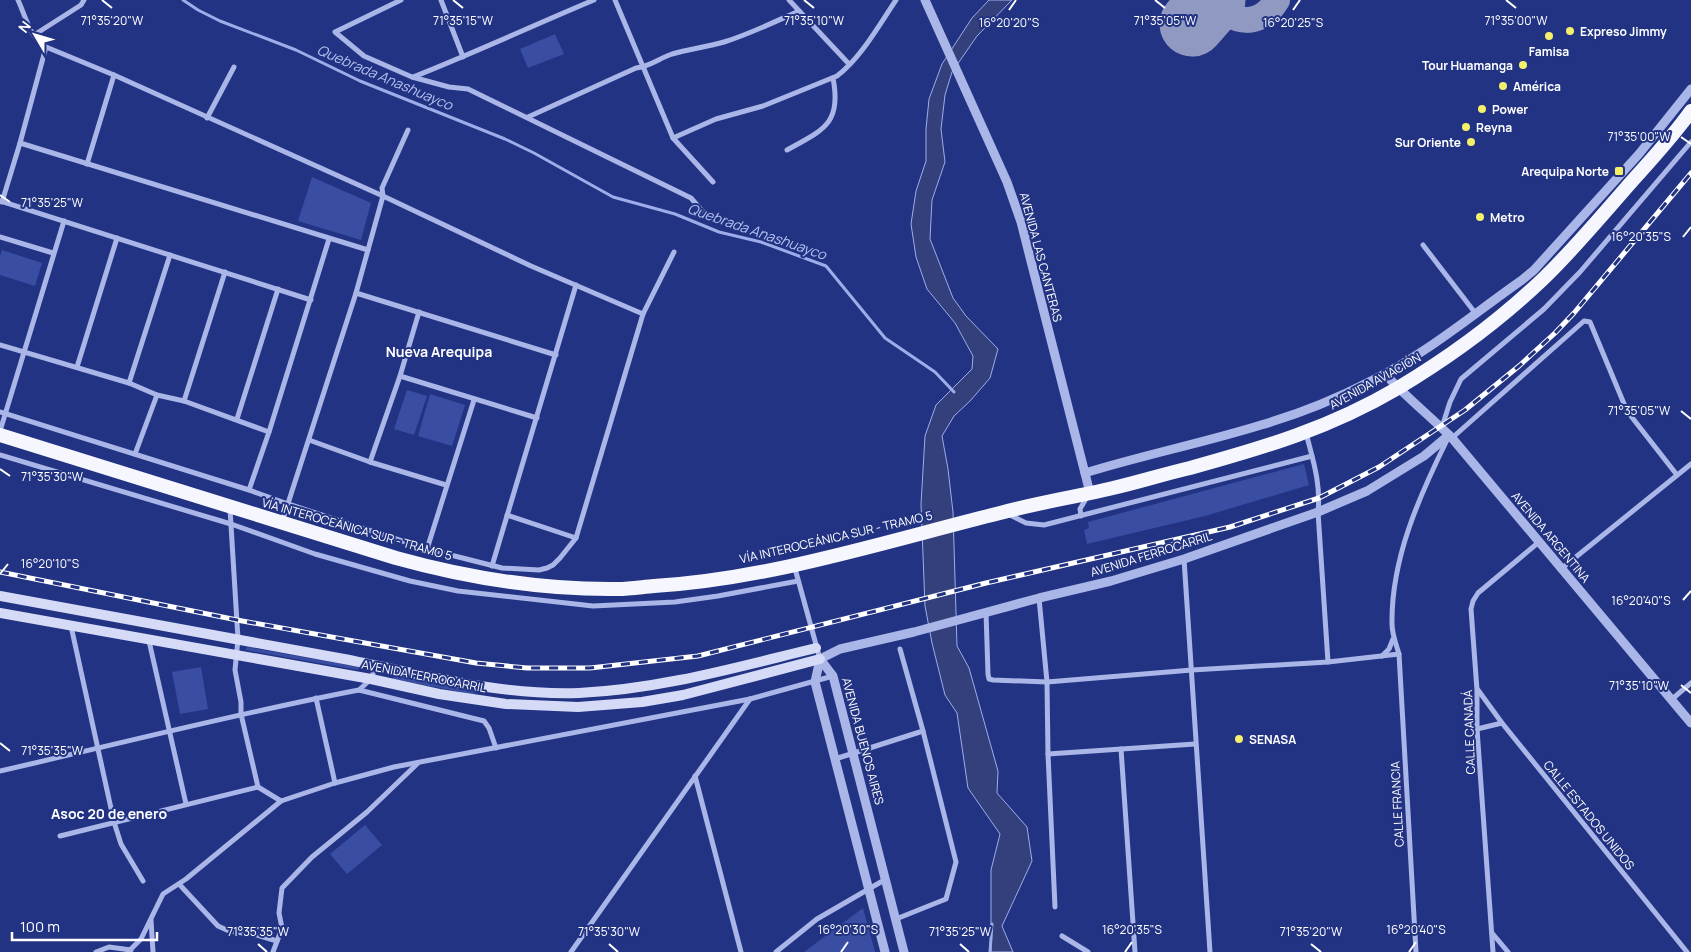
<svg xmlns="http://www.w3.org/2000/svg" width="1691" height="952" font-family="Manrope,sans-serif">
  <rect width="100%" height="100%" fill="#223383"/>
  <g fill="#394da2">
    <polygon points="555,34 564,54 528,68 520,49"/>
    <polygon points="312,177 371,203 361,240 298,221"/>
    <polygon points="2,250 42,263 35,286 0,275 0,256"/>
    <polygon points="407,390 427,396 414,435 394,429"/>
    <polygon points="430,394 465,405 452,446 418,436"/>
    <polygon points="1304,464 1309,485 1205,516 1087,544 1084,530 1089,528 1088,522"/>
    <polygon points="247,647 359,667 358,670 245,650"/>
    <polygon points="201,667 208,709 180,714 172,672"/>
    <polygon points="394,675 473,689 478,693 472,694 393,679"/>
    <polygon points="365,825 382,845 347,874 330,854"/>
    <polygon points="863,908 875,952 804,952"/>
  </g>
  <polygon fill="#34407c" stroke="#9eade9" points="989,0 1012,0 977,36 952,72 945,95 941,129 945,162 932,200 930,239 953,298 966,316 998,349 990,378 970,401 954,416 942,436 948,469 953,512 957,646 969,668 998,771 997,793 1027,827 1032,861 1002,926 1013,952 991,952 991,870 1000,834 968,788 957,713 945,695 932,643 925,606 921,504 925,436 936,405 972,369 973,356 955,323 927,289 916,257 911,224 916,191 926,161 926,129 929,99 942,64 972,18"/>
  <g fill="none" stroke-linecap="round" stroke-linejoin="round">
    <g stroke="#9eade9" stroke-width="3">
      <polyline points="183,0 198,10 220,21 296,50 360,81 505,139 534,153 613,197 675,214 719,232 761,242 826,266 885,338 935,372 954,392"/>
      <polyline points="990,952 992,924"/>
    </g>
    <path stroke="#9099c1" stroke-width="26" d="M1215,0C1232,26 1261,27 1277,0"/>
    <polyline stroke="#9099c1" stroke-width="65" points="1192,24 1213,0"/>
    <g stroke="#aab6e8" stroke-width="5">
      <path d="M18,0C25,15 31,40 46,47L114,75L383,196L531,266L643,314"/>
      <polyline points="401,0 335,32 364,56 412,77 449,87 468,89 691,198 709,219"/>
      <polyline points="441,0 463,57"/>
      <polyline points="615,0 673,138 713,182"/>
      <polyline points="789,0 849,64"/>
      <polyline points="34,35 81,5 84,0"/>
      <path d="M413,77C474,53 534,25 594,0"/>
      <path d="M528,117L636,68C649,67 660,58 672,54C689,49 707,47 724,42C750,34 774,22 799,11"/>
      <polyline points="207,118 234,67"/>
      <path d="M673,138L716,119L763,106L837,76C861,58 879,25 896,0"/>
      <polyline points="20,143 368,250"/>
      <path d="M787,150C823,130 842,124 833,78"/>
      <polyline points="87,164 114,75"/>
      <polyline points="0,201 311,300"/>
      <polyline points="2,202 20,143 46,47"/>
      <polyline points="0,237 53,253"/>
      <polyline points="1423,245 1476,314"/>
      <polyline points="356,293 556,355"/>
      <polyline points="0,345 129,383 157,395 184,401 269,432"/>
      <polyline points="77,367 117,238"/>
      <polyline points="400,376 537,418"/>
      <polyline points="129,383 170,255"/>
      <polyline points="184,401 225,272"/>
      <polyline points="0,412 249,490 288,504 427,549 502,568 539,570 547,568 553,565 560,558 576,538 643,314 674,252"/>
      <polyline points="237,419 278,289"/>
      <polyline points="1442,427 1450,402 1461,379 1544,309 1580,272 1691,142"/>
      <polyline points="0,431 64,221"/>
      <path d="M1306,433C1313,460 1321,484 1318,512L1328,662"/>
      <polyline points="1452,438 1584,321 1590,322 1627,411 1677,475"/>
      <polyline points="309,440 370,462 446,485"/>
      <polyline points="135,454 157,395"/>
      <polyline points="0,455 231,524 315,554 410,581 458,591 593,606 675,602 718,596 798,581"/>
      <polyline points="370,462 400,376 419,312"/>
      <polyline points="249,490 269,432 329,239"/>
      <polyline points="230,509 238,639 235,670 241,702 241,714 258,787"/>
      <polyline points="1008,514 1026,523 1044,525 1312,456"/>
      <polyline points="507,515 576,538"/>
      <polyline points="1081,516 1080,509 1087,497"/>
      <polyline points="282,522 356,293 383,196 382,188 408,130"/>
      <polyline points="427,549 474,400"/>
      <polyline points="1184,559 1210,952"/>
      <polyline points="794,565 820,659"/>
      <polyline points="492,566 576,285"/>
      <polyline points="1561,569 1691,464"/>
      <polyline points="1039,598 1047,682 1048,754 1055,907"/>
      <path d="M986,612L988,674L989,679L993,680L1047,682L1192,670L1328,662L1399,654C1396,644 1392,634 1392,624C1391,559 1419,497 1447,440"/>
      <polyline points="71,626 114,822 121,844 143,881"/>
      <polyline points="149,641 186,804"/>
      <polyline points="1399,654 1416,952"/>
      <polyline points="1382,656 1389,649 1393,639"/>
      <polyline points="359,690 484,721 489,728 496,748"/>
      <polyline points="1478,690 1502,723 1687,952"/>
      <polyline points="316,698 335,783"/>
      <polyline points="1671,700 1691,683"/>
      <polyline points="1477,729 1502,723"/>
      <polyline points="1121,749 1135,952"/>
      <polyline points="1048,754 1195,744"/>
      <polyline points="835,759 923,731"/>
      <path d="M0,771C119,744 238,713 359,690L371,679L376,665"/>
      <polyline points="695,776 741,952"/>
      <polyline points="60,836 258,787 281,801"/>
      <polyline points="179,884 218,926 229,931 257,935 277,941"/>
      <polyline points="896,919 946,899 956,862 923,731 900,649"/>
      <polyline points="151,920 153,952"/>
      <polyline points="1492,933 1508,952"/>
      <polyline points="1062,936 1088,952"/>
      <polyline points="96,952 109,947 131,950"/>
      <polyline points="128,952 141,939 163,894 186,879 281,801 335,783 394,767 750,699 833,676"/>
      <polyline points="273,952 282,928 279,913 282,888 312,857 367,812 417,764"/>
      <polyline points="571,952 750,699"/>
      <polyline points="776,952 817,919 886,879"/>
      <polyline points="1493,952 1477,729 1477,690 1471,609 1473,601 1478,593 1539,542"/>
    </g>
    <g stroke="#aab6e8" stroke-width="9">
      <polyline points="925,0 1007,182 1021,222 1090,493"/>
      <path d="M1385,374C1406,397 1430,416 1452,438L1691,723"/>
      <path d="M1085,473C1143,455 1203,443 1261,425C1299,414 1336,399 1371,381C1426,354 1472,315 1522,280L1534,270L1639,154L1691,89"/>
      <polyline points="820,659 840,649 914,632 1039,598 1111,581 1184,559 1318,512 1367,491 1424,456 1449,435"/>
      <polyline points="820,659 833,676 904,952"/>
      <polyline points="820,659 815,682 885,952"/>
    </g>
    <g stroke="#d5daf7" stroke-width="10">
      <path d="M0,596C115,617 230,638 344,659C421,674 500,696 579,693C661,689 737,667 816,648"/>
      <polyline points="0,613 371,679 439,694 506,704 578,707 642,702 683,695 820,659"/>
    </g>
    <path stroke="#f6f7fe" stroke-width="14" d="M0,435L396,558C468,578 543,590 618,589C630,589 642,587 654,586C770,579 887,541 1000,513C1037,503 1075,497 1113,488C1139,482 1164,474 1190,468C1266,447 1330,428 1398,388C1450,357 1499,321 1543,279C1572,251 1599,219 1626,188C1648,163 1672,138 1691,111"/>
    <g stroke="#fff" stroke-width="5">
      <polyline id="rail" points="0,572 237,620 476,663 527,668 590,668 698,656 986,583 1230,527 1319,498 1379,467 1465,410 1519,366 1555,333 1574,313 1691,173"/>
    </g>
    <use href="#rail" stroke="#223383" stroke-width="3" stroke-dasharray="9" stroke-linecap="butt"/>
  </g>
  <path fill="none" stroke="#fff" stroke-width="2" d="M102,0L112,8M453,0L463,8M804,0L814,8M1155,0L1165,8M1506,0L1516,8M1009,10L1016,0M1293,10L1300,0M1681,137L1691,144M0,195L10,202M1683,237L1691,227M1681,411L1691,419M0,469L10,476M0,574L8,564M1683,600L1691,591M1681,685L1691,693M0,743L10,751M258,944L267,952M609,944L618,952M960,944L969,952M1311,944L1321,952M841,952L848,942M1125,952L1132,942M1409,952L1416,942"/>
  <g fill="#f4f06c" stroke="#223383" stroke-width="2">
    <circle cx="1570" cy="31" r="5"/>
    <circle cx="1549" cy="36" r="5"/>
    <circle cx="1523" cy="65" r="5"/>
    <circle cx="1503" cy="86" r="5"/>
    <circle cx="1482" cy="109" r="5"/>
    <circle cx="1466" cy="127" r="5"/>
    <circle cx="1471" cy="142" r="5"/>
    <rect x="1614" y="166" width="10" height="10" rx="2.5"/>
    <circle cx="1480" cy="217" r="5"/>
    <circle cx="1239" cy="739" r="5"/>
  </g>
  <g text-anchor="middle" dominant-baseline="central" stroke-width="4" stroke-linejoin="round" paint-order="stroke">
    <g font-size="12" font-weight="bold" fill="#fff" stroke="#223383" text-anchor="start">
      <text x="1580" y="31">Expreso Jimmy</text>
      <text x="1549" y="51" text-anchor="middle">Famisa</text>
      <text x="1513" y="65" text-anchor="end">Tour Huamanga</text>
      <text x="1513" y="86">América</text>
      <text x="1492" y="109">Power</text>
      <text x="1476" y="127">Reyna</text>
      <text x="1461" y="142" text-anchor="end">Sur Oriente</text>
      <text x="1609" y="171" text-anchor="end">Arequipa Norte</text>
      <text x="1490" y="217">Metro</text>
      <text x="1249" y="739">SENASA</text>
    </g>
    <g font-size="12" fill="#fff" stroke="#223383">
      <text transform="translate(1041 257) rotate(75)">AVENIDA LAS CANTERAS</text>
      <text transform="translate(1375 381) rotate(-29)">AVENIDA AVIACIÓN</text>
      <text transform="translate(357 529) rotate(16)">VÍA INTEROCEÁNICA SUR - TRAMO 5</text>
      <text transform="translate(836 537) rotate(-13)">VÍA INTEROCEÁNICA SUR - TRAMO 5</text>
      <text transform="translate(1551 537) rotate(50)">AVENIDA ARGENTINA</text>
      <text transform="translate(1151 554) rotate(-17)">AVENIDA FERROCARRIL</text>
      <text transform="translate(424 676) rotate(11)">AVENIDA FERROCARRIL</text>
      <text transform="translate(1469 732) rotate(-92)">CALLE CANADÁ</text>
      <text transform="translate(863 741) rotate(75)">AVENIDA BUENOS AIRES</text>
      <text transform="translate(1397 804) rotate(-93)">CALLE FRANCIA</text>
      <text transform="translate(1589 815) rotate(51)">CALLE ESTADOS UNIDOS</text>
    </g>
    <g font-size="14" font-style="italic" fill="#b6c1f0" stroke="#223383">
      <text transform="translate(385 77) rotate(23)">Quebrada Anashuayco</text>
      <text transform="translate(757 231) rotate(19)">Quebrada Anashuayco</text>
    </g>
    <g font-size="14" font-weight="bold" fill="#fff" stroke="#223383">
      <text x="439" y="351">Nueva Arequipa</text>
      <text x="109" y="813">Asoc 20 de enero</text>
    </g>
  </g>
  <g font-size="12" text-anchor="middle" fill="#fff" stroke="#223383" stroke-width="4" stroke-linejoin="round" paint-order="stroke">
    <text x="112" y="25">71°35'20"W</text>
    <text x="463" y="25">71°35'15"W</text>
    <text x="814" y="25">71°35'10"W</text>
    <text x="1165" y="25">71°35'05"W</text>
    <text x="1516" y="25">71°35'00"W</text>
    <text x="1009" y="27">16°20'20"S</text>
    <text x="1293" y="27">16°20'25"S</text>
    <text x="1639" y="141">71°35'00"W</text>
    <text x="52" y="207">71°35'25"W</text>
    <text x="1641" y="241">16°20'35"S</text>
    <text x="1639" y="415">71°35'05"W</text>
    <text x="52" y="481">71°35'30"W</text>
    <text x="50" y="568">16°20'10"S</text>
    <text x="1641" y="605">16°20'40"S</text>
    <text x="1639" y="690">71°35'10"W</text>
    <text x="52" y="755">71°35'35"W</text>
    <text x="848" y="934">16°20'30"S</text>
    <text x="1132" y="934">16°20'35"S</text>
    <text x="1416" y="934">16°20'40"S</text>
    <text x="258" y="936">71°35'35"W</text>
    <text x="609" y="936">71°35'30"W</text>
    <text x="960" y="936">71°35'25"W</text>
    <text x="1311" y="936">71°35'20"W</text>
  </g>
  <g transform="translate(35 35) rotate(308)" stroke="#223383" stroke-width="4" paint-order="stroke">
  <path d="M0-4L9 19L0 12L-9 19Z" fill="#ffffff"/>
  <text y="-8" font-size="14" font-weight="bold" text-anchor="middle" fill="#ffffff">N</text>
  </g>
  <path d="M12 932v8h145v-8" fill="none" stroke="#ffffff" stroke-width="2.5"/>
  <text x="20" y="932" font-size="15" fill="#ffffff" stroke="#223383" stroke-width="4" paint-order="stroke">100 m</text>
</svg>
